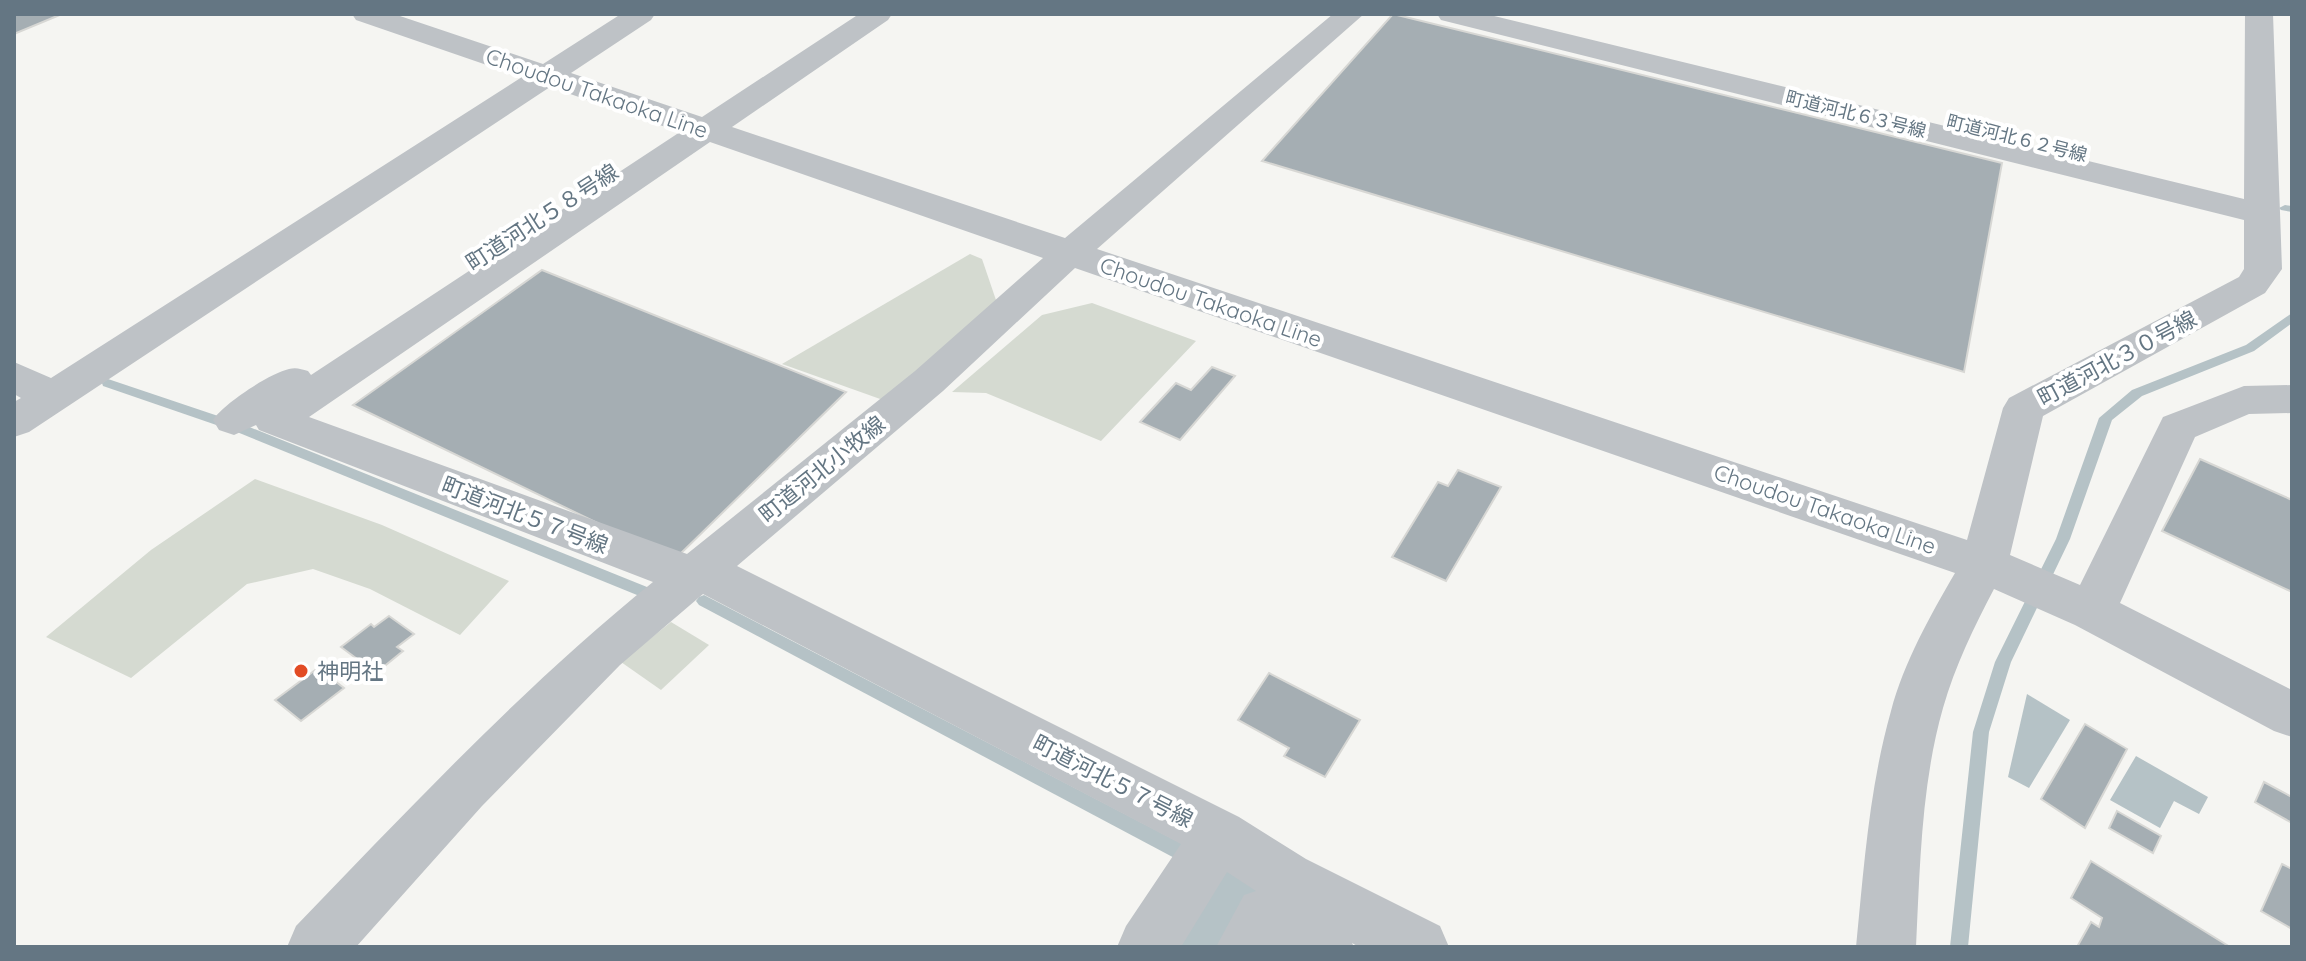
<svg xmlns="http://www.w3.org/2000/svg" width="2306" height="961" font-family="Quicksand,'Noto Sans JP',sans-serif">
  <rect width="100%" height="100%" fill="#f5f5f2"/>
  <g fill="#d5dad1">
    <polygon points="970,254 982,259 997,303 883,400 782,364"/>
    <polygon points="1092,303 1196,341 1101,441 986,393 952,392 1042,315"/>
    <polygon points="255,479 382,525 509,581 460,635 370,589 313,569 247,584 131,678 46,637 151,550"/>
    <polygon points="671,622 709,645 661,690 621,662"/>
  </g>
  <g fill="#b5c2c6">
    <polygon points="2027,694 2070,720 2029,788 2008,777"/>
    <polygon points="2136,756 2208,797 2199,814 2174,801 2160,828 2110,800"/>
  </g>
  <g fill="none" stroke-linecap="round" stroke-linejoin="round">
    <g fill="#b5c2c6" fill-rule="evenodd">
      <polygon points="2285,205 2292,206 2292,212 2281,210 2279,208"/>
      <polygon points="2292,313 2292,323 2254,351 2142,396 2112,420 2070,539 2011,662 1989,732 1968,947 1950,947 1973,732 1995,662 2056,539 2099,418 2132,390 2246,345"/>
      <polygon points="108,379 233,421 235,424 228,429 103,386 102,383"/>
      <polygon points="242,424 647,587 650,591 647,595 642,597 637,595 237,432 235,429 237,426"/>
      <polygon points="704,595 1194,850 1197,856 1194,862 1188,864 1182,862 699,605 696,601 699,597"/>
      <polygon points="1214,861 1243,876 1246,882 1243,888 1237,891 1208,875 1205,869 1208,863"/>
    </g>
    <polygon fill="#b5c2c6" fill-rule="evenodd" points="1237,828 1277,844 1294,882 1262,947 1137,947 1154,906 1197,844"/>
  </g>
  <g fill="#a5aeb3" stroke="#d7d7d4" stroke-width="2">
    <polygon points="14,14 62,14 14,34"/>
    <polygon points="1393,14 2002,163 1964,372 1262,161"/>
    <polygon points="542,270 846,392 674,560 353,405"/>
    <polygon points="1212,367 1235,376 1180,440 1140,422 1176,383 1191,390"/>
    <polygon points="2200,459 2292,500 2292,592 2162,531"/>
    <polygon points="1458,470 1501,487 1446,581 1392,557 1438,482 1448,486"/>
    <polygon points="389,616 414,634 397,647 403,651 376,673 341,647 371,624 374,627"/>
    <polygon points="318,668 344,688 301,721 275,700"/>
    <polygon points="1269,673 1360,720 1325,777 1284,756 1289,748 1238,720"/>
    <polygon points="2085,724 2127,749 2085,828 2041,799"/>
    <polygon points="2264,782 2292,797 2292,823 2255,802"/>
    <polygon points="2117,811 2161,836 2153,853 2109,828"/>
    <polygon points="2091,861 2230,947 2077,947 2091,922 2099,927 2102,918 2071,898"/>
    <polygon points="2282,864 2292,869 2292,929 2261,911"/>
  </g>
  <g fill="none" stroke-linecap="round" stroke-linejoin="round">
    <path fill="#bec2c6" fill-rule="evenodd" d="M352,14H394L543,64L621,14H655L651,20L571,73L702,117L859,14H892L888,20L732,127L1065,238L1333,14H1364L1097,249L1967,540L2003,408L2009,398L2239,277L2244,269V220L1441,20L1437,14H1486L2244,199L2245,14H2273L2282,269L2265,293L2043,416L2010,555L2080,585L2163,417L2244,386L2292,385V413L2249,414L2195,437L2120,603L2292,690V737L2274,731L2075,625L1994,589C1974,627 1955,666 1943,708C1921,785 1920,868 1916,947H1856C1864,867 1869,789 1891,711C1904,662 1930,616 1955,573L1075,268L943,391L737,566L1239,817L1306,859L1440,926L1449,947H1359L1352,943L1354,947H1216L1244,895L1256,891L1227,872L1181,947H1117L1126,926L1181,844L703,594L620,665L482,806L356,947H287L296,926C411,807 524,686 653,582L259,430L256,425L234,435L219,430L213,420C223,404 270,373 289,369C296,367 301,369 308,371L311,375L680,132L550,87L29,432L14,437V402L21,398L14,394V362L51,378L522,77L356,20ZM710,142L1043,258L915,371L687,554L309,417Z"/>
  </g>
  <circle fill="#e24c25" stroke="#fff" stroke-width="3" cx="301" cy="671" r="8"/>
  <g text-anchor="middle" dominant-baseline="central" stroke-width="8" stroke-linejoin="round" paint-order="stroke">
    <g font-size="18" fill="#647683" stroke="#fff">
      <text transform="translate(1856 114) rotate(14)">町道河北６３号線</text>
      <text transform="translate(2017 138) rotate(14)">町道河北６２号線</text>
    </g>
    <g font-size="22" fill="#647683" stroke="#fff">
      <text transform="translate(597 93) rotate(19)">Choudou Takaoka Line</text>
      <text transform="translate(542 217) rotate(-33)">町道河北５８号線</text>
      <text transform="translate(1211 302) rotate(19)">Choudou Takaoka Line</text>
      <text transform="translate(2117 358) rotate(-28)">町道河北３０号線</text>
      <text transform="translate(822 469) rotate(-39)">町道河北小牧線</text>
      <text transform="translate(1825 509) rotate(19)">Choudou Takaoka Line</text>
      <text transform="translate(525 515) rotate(21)">町道河北５７号線</text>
      <text transform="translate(1113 781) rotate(27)">町道河北５７号線</text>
    </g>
    <g font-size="22" fill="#647683" stroke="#fff" text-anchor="start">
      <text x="317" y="671">神明社</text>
    </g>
  </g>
  <rect width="2306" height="961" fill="none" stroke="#647683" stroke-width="32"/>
</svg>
